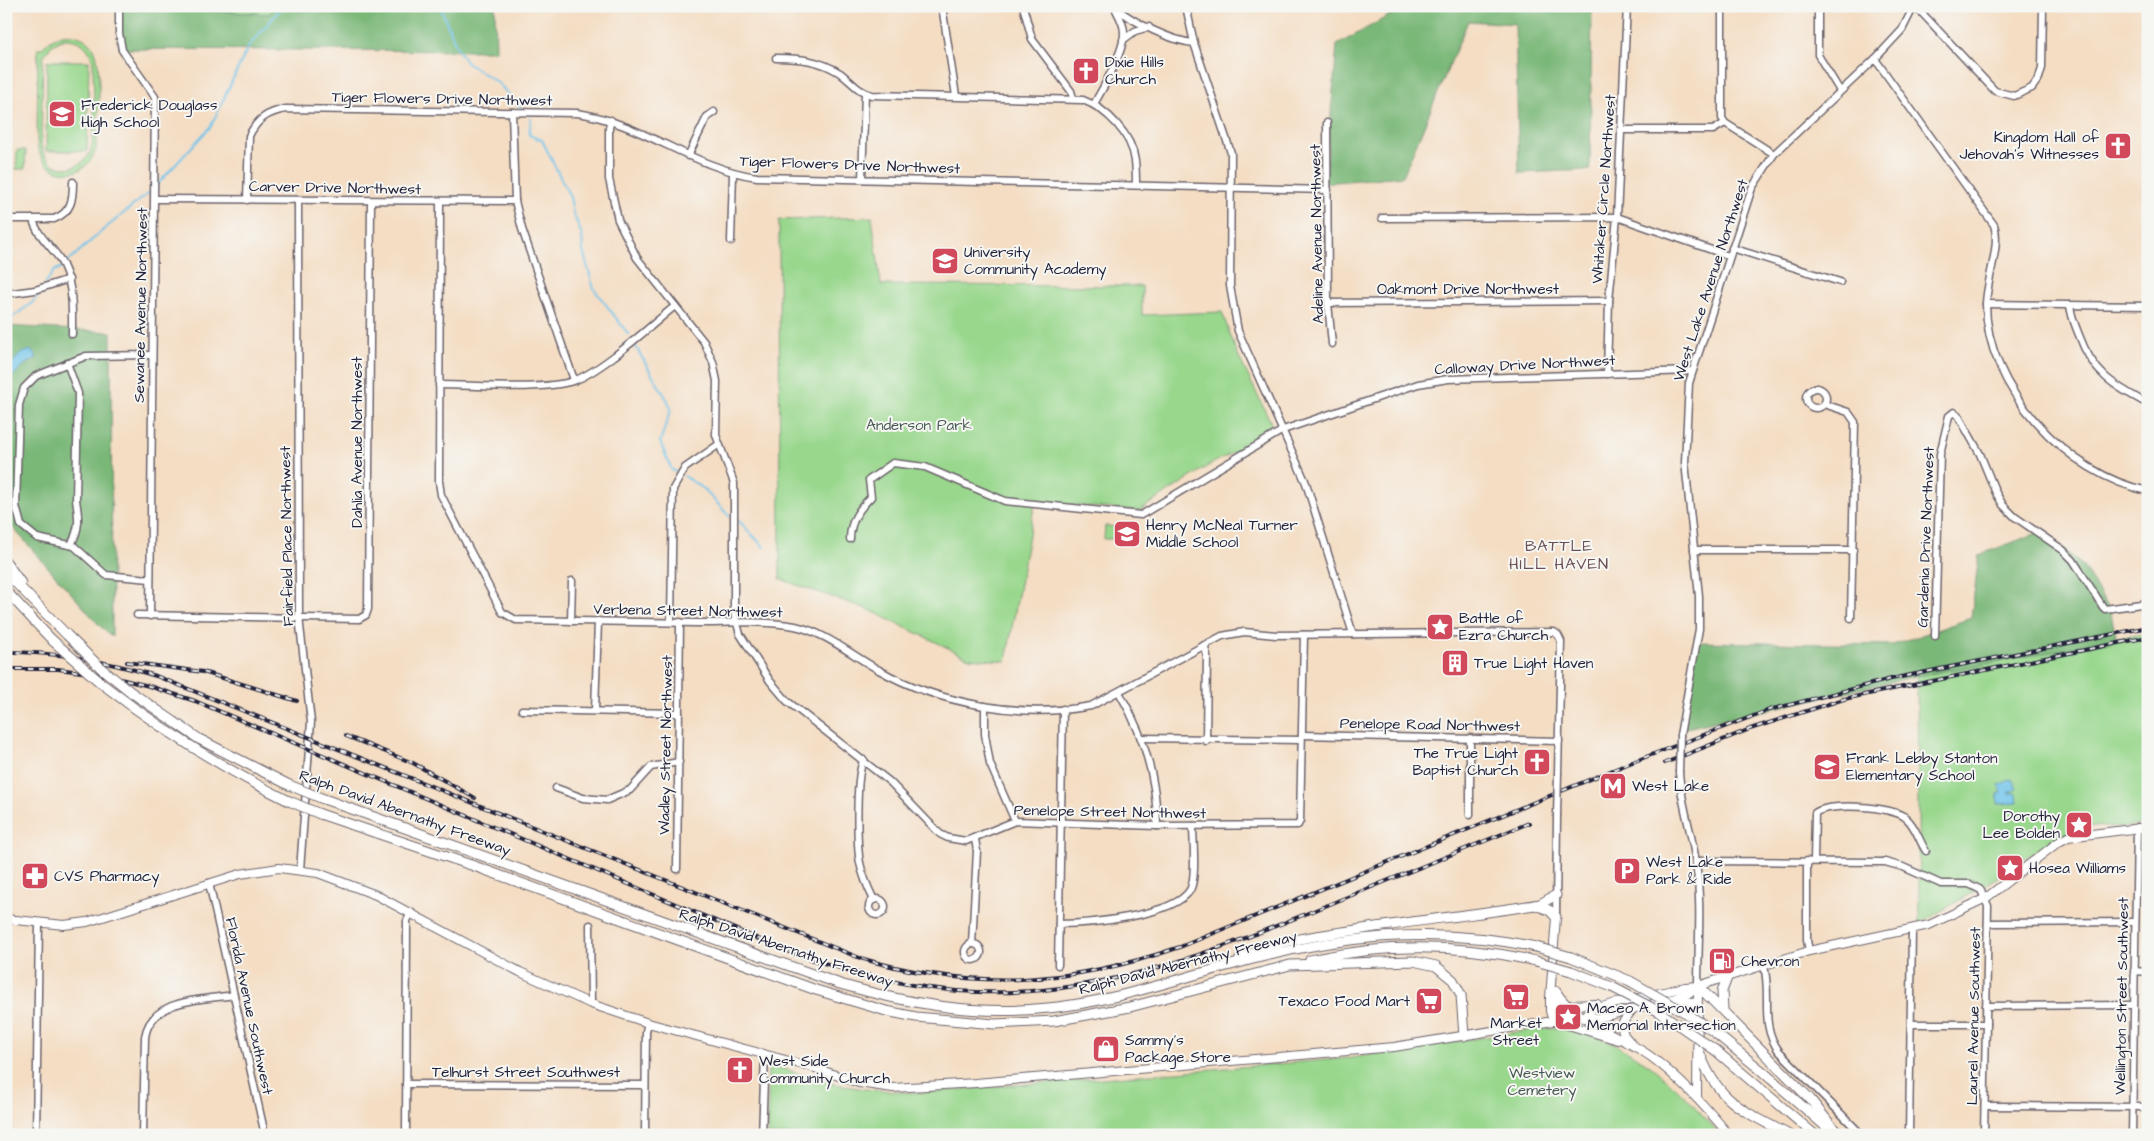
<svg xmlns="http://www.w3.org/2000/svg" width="2154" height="1141" font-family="'Architects Daughter',sans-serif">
  <rect width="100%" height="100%" fill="#f6f6f2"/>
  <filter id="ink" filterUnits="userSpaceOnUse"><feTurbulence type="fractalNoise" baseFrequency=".02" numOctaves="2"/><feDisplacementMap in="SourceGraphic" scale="10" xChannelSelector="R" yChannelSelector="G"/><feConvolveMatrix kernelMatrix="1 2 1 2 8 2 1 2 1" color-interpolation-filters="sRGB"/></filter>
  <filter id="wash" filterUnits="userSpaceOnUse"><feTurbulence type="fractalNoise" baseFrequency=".0096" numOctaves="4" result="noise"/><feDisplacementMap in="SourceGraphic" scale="20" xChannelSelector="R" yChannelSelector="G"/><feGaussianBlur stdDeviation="1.12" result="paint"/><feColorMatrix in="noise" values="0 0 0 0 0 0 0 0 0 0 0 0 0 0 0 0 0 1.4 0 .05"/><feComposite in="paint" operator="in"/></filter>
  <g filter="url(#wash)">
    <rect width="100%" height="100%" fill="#f4ddc3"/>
    <g fill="#98d78c" stroke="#5d7c64" fill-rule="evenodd">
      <polygon points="211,6 275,6 270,14 211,11"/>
      <path d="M62,35C75,33 89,38 95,51C102,65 98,131 96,149C85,185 38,178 37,140L38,48H42L52,39ZM64,39C80,39 89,46 93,62C93,80 97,141 89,154C83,165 71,170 59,167C48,164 43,154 41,144L43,57L52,45Z"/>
      <polygon points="47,61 89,61 87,151 46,151"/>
      <polygon points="17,150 26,150 25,169 16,169"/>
      <polygon points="872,217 881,285 1142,286 1142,315 1222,312 1236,351 1275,431 1211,464 1139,511 1035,502 1006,661 969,658 867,609 780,579 779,220"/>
      <polygon points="1105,526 1122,527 1122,539 1104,539"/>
      <polygon points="2148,633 2148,824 2119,828 2093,826 2048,843 1990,882 1919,924 1917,676"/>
      <path d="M1543,1028C1555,1029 1569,1029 1581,1032C1639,1047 1682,1090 1720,1135H768V1064L829,1083L864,1089L916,1093L1351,1058Z"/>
    </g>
    <g fill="#7ab878" stroke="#4e6d5a">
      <polygon points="120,6 211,6 211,11 269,14 275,6 495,6 496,51 120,49"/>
      <polygon points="1406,6 1592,6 1590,170 1519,173 1515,24 1468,21 1403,176 1325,183 1337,45"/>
      <polygon points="6,326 111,332 112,637 101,627 6,520"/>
      <polygon points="2043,531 2082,565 2110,610 2117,640 1917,676 1682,729 1696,642 1893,645 1971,618 1979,555"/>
    </g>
    <g fill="#6dc3ea" stroke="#487292">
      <polygon points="30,350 36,355 36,359 24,365 6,383 6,370 20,354"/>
      <polygon points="2012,779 2017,789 2009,793 2017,793 2018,803 1998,804 1998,794 2002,793 1999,785"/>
    </g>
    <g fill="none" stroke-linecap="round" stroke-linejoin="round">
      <g stroke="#6dc3ea" stroke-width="2">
        <polyline points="440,6 457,48 466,62 499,84 520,107"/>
        <polyline points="531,119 529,135 542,140 570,197 573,213 582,235 583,251 594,289 629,335"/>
        <polyline points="156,186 211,126 248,47 283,6"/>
        <polyline points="65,264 102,231 151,191"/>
        <polyline points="45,284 54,271 62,267"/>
        <polyline points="6,322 32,303 43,289"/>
        <polyline points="634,344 668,401 671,409 660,442 672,470 676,472"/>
        <polyline points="684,476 704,489 730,517"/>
        <polyline points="738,520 764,547"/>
      </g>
    </g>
  </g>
  <g filter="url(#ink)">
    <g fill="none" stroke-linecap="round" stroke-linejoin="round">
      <g stroke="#6c636b" stroke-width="9">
        <g id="minor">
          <polyline points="119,6 119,33 122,50 155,97 150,616"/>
          <polyline points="942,6 956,96"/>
          <polyline points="1023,6 1032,39 1071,91 1073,98"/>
          <polyline points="1186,6 1194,43 1231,153 1230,286 1238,331 1306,483 1353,634"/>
          <polyline points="1722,6 1722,118 1725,123 1774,154"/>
          <polyline points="1818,6 1818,55 1840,91"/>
          <polyline points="1914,7 1922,13 1995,91 2014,96 2032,88 2039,78 2042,68 2043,6"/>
          <path d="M1116,8C1135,23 1171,41 1194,43"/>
          <polyline points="1123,40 1135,31 1149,27"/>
          <path d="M776,58C799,58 820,60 840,73C851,81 858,92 872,95L1083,100C1107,109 1132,135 1135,161C1136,169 1136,177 1136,185"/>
          <path d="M1875,59L1994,225C2001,244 1987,279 1986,303C1985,387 2067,475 2148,491"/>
          <path d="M1094,104C1103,89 1125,49 1124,32C1124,23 1118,14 1114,6"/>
          <polyline points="512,112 515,201 522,229 574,380"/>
          <polyline points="611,120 609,128 609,179 618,220 637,258 704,342 713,362 717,381 716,435 734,483 734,613 740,634 770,681 787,701 890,782 940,834 948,838 966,841 1015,821 1157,826 1298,825 1300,821 1304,635"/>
          <polyline points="1327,123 1328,303 1332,344"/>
          <polyline points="1621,130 1713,130 1725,123"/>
          <polyline points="688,156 707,117 714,112"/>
          <polyline points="862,179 865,93"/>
          <polyline points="155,199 515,201"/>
          <path d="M247,200L249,136C257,119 268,112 286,109L577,113C641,122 692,168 757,177L1328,190"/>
          <polyline points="298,200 299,617 311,722 300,870"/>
          <path d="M440,202L439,481L441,495L502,612L516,620C576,621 637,622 697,623C729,623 764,620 795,626C827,633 851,655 879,670C939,704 1022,719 1091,706L1222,636L1244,632L1276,635L1554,632L1558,635L1561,641L1558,773"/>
          <polyline points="1382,218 1617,217 1729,256"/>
          <path d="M6,219H54C72,212 73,199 73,182"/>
          <path d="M33,219C36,234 50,245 59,258C74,282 72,307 72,334"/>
          <polyline points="731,241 733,174"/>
          <polyline points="1732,248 1840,282"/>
          <polyline points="6,294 35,290 69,279"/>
          <polyline points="1328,303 1609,301"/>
          <polyline points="1986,304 2148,306"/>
          <path d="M2070,305C2071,316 2075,325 2079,335C2093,374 2113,385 2148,404"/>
          <path d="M67,363L78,393L76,500C79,518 80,528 71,545"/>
          <polyline points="1607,374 1609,301 1617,217 1627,6"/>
          <path d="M439,385C475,385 541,391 573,381C602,371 649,327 675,306"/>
          <circle cx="1816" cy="398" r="10"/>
          <polyline points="1824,404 1848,412 1855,422 1851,618"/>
          <path d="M850,539C850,521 859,509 871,497L869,480L893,463L925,467L1005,501L1141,515L1283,430L1418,384L1448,379L1692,371"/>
          <polyline points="1694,550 1853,550"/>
          <polyline points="150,579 106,575 74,546 37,538 21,525 16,506 19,405 24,388 36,376 86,356 152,355"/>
          <polyline points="137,615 359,619 366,615 368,609 371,201"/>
          <polyline points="571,621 572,581"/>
          <polyline points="671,622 673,489 685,468 718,445"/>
          <polyline points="1935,636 1940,454 1949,416 1954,412 1958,415 1980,454 1996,493 2003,505 2015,517 2063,550 2073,560 2103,607 2105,609 2148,603"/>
          <polyline points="1204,645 1207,655 1206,741"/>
          <path d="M1119,692C1143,733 1157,778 1157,826"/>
          <polyline points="985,706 985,734 990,764 1015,821"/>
          <polyline points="522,710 679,713"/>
          <polyline points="595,711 598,621"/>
          <polyline points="1302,735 1559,741"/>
          <polyline points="1680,735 1699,629 1699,596 1685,462 1689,383 1752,188 1774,154 1875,59 1902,30 1914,6"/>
          <polyline points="1141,738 1301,740"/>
          <polyline points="1470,738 1470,815"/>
          <path d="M864,760C855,772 857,846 860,863C863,877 868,888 874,900"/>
          <path d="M1679,772C1681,804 1692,832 1696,863C1702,903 1698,945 1698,986"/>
          <polyline points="556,788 583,798 607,800 630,790 651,767 679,762"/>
          <polyline points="1696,861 1885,862 1903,867 1941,884 1969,884 1981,890 1988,906 1984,1135"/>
          <polyline points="1807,861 1807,940 1809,951"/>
          <path d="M1814,861L1815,813C1828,802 1893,806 1906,818C1916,826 1919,841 1926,851"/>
          <polyline points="677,869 680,622"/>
          <polyline points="209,883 265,1135"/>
          <circle cx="877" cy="907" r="8"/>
          <polyline points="1556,917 1557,816"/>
          <polyline points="1988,923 2135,922"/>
          <path d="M1059,924C1087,924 1175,916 1190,890C1197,878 1193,841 1193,826"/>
          <polyline points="590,925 591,1004"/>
          <circle cx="973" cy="952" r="8"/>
          <polyline points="972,944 977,851 975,839"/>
          <polyline points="1058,965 1063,709"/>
          <path d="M1764,966C1772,996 1759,1024 1779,1051L1862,1135"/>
          <polyline points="2134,971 2148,972"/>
          <polyline points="1986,1006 2133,1005"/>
          <polyline points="1912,1024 1986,1024"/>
          <polyline points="406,1084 645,1085"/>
          <polyline points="1985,1106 2148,1107"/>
          <polyline points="36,1135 39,924"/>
          <path d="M143,1135L145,1037C151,998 202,1000 234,995"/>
          <polyline points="406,1135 407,921 411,912"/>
          <polyline points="645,1135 646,1031 648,1023"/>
          <polyline points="762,1135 765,1054"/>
          <polyline points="1909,1135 1912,930"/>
          <polyline points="2132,1135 2137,827"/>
        </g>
      </g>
      <g stroke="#6c636b" stroke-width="10">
        <g id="major">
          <polyline points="6,919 64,925 87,922 240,874 279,868 318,873 376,895 520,972 591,1004 648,1023 815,1068 859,1083 893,1088 976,1083 1394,1047 1553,1021 1585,1016 1599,1018 1675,998 1689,993 1698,986"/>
          <path d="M1556,991C1572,1020 1622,1036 1650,1056C1680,1078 1705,1106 1729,1135"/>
          <polyline points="1677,998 1691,1002 1697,1011"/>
          <polyline points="1569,1005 1597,1004"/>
          <polyline points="1585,1016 1592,1009 1685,987 1698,986 1809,951 1929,925 1986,898 2057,843 2068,837 2148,827"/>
          <polyline points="1554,1019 1556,993"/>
          <polyline points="1553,1021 1550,1011 1550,998 1556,917"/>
          <polyline points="1555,1021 1618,1040"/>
          <polyline points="1630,1042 1624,1035 1621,1025 1632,1010"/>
          <polyline points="1697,1098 1698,986"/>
        </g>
      </g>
      <g stroke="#6c636b" stroke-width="11">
        <g id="highway">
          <polyline points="6,562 21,583"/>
          <polyline points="6,573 67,635"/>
          <polyline points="6,591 52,640"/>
          <path d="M101,683C160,729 222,768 289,801"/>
          <polyline points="131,692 199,739 289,785"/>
          <path d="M321,798L840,984C908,1004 976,1016 1048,1008C1111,1002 1170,981 1231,965C1333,936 1431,925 1536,947"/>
          <polyline points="320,814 474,866 816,990 886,1011 916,1017 995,1024 1054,1021 1130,1007 1290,965 1413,961 1436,966 1453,980 1461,995 1464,1036"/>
          <polyline points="1535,905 1549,910 1556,917"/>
          <polyline points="1571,957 1630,981"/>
          <path d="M1240,959C1270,942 1309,937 1343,932C1409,921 1475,915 1540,904L1556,895"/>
          <path d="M1310,960C1385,943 1461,944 1536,961"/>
          <polyline points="1571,971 1612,987"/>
          <polyline points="1698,986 1810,1099 1839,1135"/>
          <polyline points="1723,1010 1722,991 1727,978"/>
          <polyline points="1714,1032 1762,1071 1831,1131"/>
          <path d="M1698,1048C1716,1102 1743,1110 1789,1135"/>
          <polyline points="1715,1050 1815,1135"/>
        </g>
      </g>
      <use href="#minor" stroke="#fff" stroke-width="6"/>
      <use href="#major" stroke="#fff" stroke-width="8"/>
      <use href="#highway" stroke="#fff" stroke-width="9"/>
      <g stroke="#22223b" stroke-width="4">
        <g id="rail">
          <path d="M6,652C58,652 107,661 156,676L860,958C973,991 1070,985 1180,947L1630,763L1769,710L1891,679L2148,627"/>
          <polyline points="127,662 203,672 297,701"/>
          <path d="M6,669H58L104,675L149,686L195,701L787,951C849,972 912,990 977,992C1102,997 1216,951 1330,904C1396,877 1463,850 1529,823"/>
          <polyline points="346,736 413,763 475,798"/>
          <polyline points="1665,763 1750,729 1844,699 2148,637"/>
        </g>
      </g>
      <use href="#rail" stroke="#f6f6f2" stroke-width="2" stroke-dasharray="5.5" stroke-linecap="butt"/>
      <g stroke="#6c636b" stroke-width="9" stroke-linecap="butt">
        <g id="minor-bridge">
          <polyline points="1679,772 1680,735"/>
          <polyline points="1557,816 1558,773"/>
        </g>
      </g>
      <g stroke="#6c636b" stroke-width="11" stroke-linecap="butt">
        <g id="highway-bridge">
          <polyline points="67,635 102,669 131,692"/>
          <polyline points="52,640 101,683"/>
          <polyline points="289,785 321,798"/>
          <polyline points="289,801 320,814"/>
          <polyline points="1536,947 1571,957"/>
          <polyline points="1536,961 1571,971"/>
          <polyline points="1630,981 1686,1013 1714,1032"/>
          <polyline points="1612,987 1658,1011 1715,1050"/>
        </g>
      </g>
      <use href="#minor-bridge" stroke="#fff" stroke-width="6"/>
      <use href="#highway-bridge" stroke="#fff" stroke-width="9"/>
    </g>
  </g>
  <defs>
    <g id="church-square" transform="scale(1.4375)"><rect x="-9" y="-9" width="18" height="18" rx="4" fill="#d1495b" stroke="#f6f6f2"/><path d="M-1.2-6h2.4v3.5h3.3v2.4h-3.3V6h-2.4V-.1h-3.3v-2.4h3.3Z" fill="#fff"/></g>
    <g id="school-square" transform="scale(1.4375)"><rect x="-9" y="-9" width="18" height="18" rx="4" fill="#d1495b" stroke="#f6f6f2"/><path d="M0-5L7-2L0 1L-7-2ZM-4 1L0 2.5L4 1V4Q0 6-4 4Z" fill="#fff"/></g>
    <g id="sight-square" transform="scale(1.4375)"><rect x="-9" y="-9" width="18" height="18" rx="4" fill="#d1495b" stroke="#f6f6f2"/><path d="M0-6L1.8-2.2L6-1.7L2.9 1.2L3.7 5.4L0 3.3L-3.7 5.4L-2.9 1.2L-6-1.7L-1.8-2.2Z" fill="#fff"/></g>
    <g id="building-square" transform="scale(1.4375)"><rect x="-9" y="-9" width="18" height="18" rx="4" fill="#d1495b" stroke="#f6f6f2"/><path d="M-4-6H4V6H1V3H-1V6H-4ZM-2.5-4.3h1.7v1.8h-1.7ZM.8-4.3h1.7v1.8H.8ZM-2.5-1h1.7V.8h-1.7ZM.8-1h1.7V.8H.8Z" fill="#fff"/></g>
    <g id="metro-square" transform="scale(1.4375)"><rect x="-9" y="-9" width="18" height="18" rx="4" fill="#d1495b" stroke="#f6f6f2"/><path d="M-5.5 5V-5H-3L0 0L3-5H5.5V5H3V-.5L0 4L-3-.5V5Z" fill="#fff"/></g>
    <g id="parking-square" transform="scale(1.4375)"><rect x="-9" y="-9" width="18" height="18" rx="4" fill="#d1495b" stroke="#f6f6f2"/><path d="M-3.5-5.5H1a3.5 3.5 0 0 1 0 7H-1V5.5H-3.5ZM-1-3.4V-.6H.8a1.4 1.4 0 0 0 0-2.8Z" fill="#fff"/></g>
    <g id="pharmacy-square" transform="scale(1.4375)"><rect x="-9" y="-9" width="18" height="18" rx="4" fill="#d1495b" stroke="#f6f6f2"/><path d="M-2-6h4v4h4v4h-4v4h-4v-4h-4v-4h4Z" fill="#fff"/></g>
    <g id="fuel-square" transform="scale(1.4375)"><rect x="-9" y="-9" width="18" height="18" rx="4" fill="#d1495b" stroke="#f6f6f2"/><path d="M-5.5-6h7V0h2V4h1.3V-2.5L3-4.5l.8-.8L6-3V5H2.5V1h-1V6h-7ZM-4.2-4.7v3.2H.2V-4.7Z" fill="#fff"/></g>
    <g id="supermarket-square" transform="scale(1.4375)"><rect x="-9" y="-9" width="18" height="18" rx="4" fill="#d1495b" stroke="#f6f6f2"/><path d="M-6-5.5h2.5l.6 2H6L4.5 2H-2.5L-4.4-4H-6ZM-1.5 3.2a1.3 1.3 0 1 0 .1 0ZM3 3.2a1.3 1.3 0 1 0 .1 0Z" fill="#fff"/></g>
    <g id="shop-square" transform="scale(1.4375)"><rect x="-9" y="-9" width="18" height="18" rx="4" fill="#d1495b" stroke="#f6f6f2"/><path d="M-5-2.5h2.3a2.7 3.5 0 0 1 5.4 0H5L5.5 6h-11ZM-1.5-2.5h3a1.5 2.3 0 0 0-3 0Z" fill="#fff"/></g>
  </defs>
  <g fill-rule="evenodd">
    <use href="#church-square" x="1086" y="71"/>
    <use href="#school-square" x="62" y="114"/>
    <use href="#church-square" x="2118" y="146"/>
    <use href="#school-square" x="945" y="261"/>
    <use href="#school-square" x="1127" y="534"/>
    <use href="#sight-square" x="1440" y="627"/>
    <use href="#building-square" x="1455" y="663"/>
    <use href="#church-square" x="1537" y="762"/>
    <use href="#school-square" x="1827" y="767"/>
    <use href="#metro-square" x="1613" y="786"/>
    <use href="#sight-square" x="2079" y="825"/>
    <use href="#sight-square" x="2010" y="868"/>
    <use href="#parking-square" x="1627" y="871"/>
    <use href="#pharmacy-square" x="35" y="876"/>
    <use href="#fuel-square" x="1722" y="961"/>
    <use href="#supermarket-square" x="1516" y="997"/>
    <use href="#supermarket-square" x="1429" y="1001"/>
    <use href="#sight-square" x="1568" y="1017"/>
    <use href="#shop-square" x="1106" y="1049"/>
    <use href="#church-square" x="740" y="1070"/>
  </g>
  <g text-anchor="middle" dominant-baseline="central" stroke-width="4" stroke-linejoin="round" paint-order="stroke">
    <g font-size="15" fill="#22223b" stroke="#f6f6f2" text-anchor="start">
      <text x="1105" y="62">Dixie Hills<tspan x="1105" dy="17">Church</tspan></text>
      <text x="81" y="105">Frederick Douglass<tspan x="81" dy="17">High School</tspan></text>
      <text x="2099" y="137" text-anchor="end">Kingdom Hall of<tspan x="2099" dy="17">Jehovah’s Witnesses</tspan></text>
      <text x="964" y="252">University<tspan x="964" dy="17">Community Academy</tspan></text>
      <text x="1146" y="525">Henry McNeal Turner<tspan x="1146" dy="17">Middle School</tspan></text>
      <text x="1459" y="618">Battle of<tspan x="1459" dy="17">Ezra Church</tspan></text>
      <text x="1474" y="663">True Light Haven</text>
      <text x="1518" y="753" text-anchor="end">The True Light<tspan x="1518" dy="17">Baptist Church</tspan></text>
      <text x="1846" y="758">Frank Lebby Stanton<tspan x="1846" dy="17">Elementary School</tspan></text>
      <text x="1632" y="786">West Lake</text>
      <text x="2060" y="816" text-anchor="end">Dorothy<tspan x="2060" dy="17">Lee Bolden</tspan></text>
      <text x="1646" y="862">West Lake<tspan x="1646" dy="17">Park &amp; Ride</tspan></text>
      <text x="2029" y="868">Hosea Williams</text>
      <text x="54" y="876">CVS Pharmacy</text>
      <text x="1741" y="961">Chevron</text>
      <text x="1410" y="1001" text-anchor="end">Texaco Food Mart</text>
      <text x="1587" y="1008">Maceo A. Brown<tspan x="1587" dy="17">Memorial Intersection</tspan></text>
      <text x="1516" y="1023" text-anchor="middle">Market<tspan x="1516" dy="17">Street</tspan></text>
      <text x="1125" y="1040">Sammy's<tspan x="1125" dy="17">Package Store</tspan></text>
      <text x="759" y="1061">West Side<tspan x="759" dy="17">Community Church</tspan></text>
    </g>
    <g font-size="15" fill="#22223b" stroke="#f6f6f2">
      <text transform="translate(442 99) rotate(1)">Tiger Flowers Drive Northwest</text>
      <text transform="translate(850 165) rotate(2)">Tiger Flowers Drive Northwest</text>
      <text transform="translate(335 188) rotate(1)">Carver Drive Northwest</text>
      <text transform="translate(1604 189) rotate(-86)">Whitaker Circle Northwest</text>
      <text transform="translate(1317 234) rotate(-91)">Adeline Avenue Northwest</text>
      <text transform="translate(1711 280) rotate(-72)">West Lake Avenue Northwest</text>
      <text x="1468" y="289">Oakmont Drive Northwest</text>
      <text transform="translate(141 305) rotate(-89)">Sewanee Avenue Northwest</text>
      <text transform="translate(1525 365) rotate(-3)">Calloway Drive Northwest</text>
      <text transform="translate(357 442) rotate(-90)">Dahlia Avenue Northwest</text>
      <text transform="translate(287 536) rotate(-91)">Fairfield Place Northwest</text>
      <text transform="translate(1926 537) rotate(-88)">Gardenia Drive Northwest</text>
      <text transform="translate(688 611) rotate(1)">Verbena Street Northwest</text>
      <text transform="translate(1430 725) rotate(1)">Penelope Road Northwest</text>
      <text transform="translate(666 745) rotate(-89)">Wadley Street Northwest</text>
      <text transform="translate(1110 812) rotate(1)">Penelope Street Northwest</text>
      <text transform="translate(405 813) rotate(20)">Ralph David Abernathy Freeway</text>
      <text transform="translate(786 948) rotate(18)">Ralph David Abernathy Freeway</text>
      <text transform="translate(1188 963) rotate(-14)">Ralph David Abernathy Freeway</text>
      <text transform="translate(2122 996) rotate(-89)">Wellington Street Southwest</text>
      <text transform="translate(249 1006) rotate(78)">Florida Avenue Southwest</text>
      <text transform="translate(1974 1016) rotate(-89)">Laurel Avenue Southwest</text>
      <text x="526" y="1072">Telhurst Street Southwest</text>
    </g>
    <g font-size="15" fill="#455853" stroke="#f6f6f2">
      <text x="919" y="425">Anderson Park</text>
      <text x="1542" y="1073">Westview<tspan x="1542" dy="17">Cemetery</tspan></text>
    </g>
    <g font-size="16" letter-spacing="1" fill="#6c5157" stroke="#f6f6f2">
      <text x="1559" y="546">BATTLE<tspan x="1559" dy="18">HILL HAVEN</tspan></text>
    </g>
  </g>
  <rect width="2154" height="1141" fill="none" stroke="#f6f6f2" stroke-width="25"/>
</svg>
